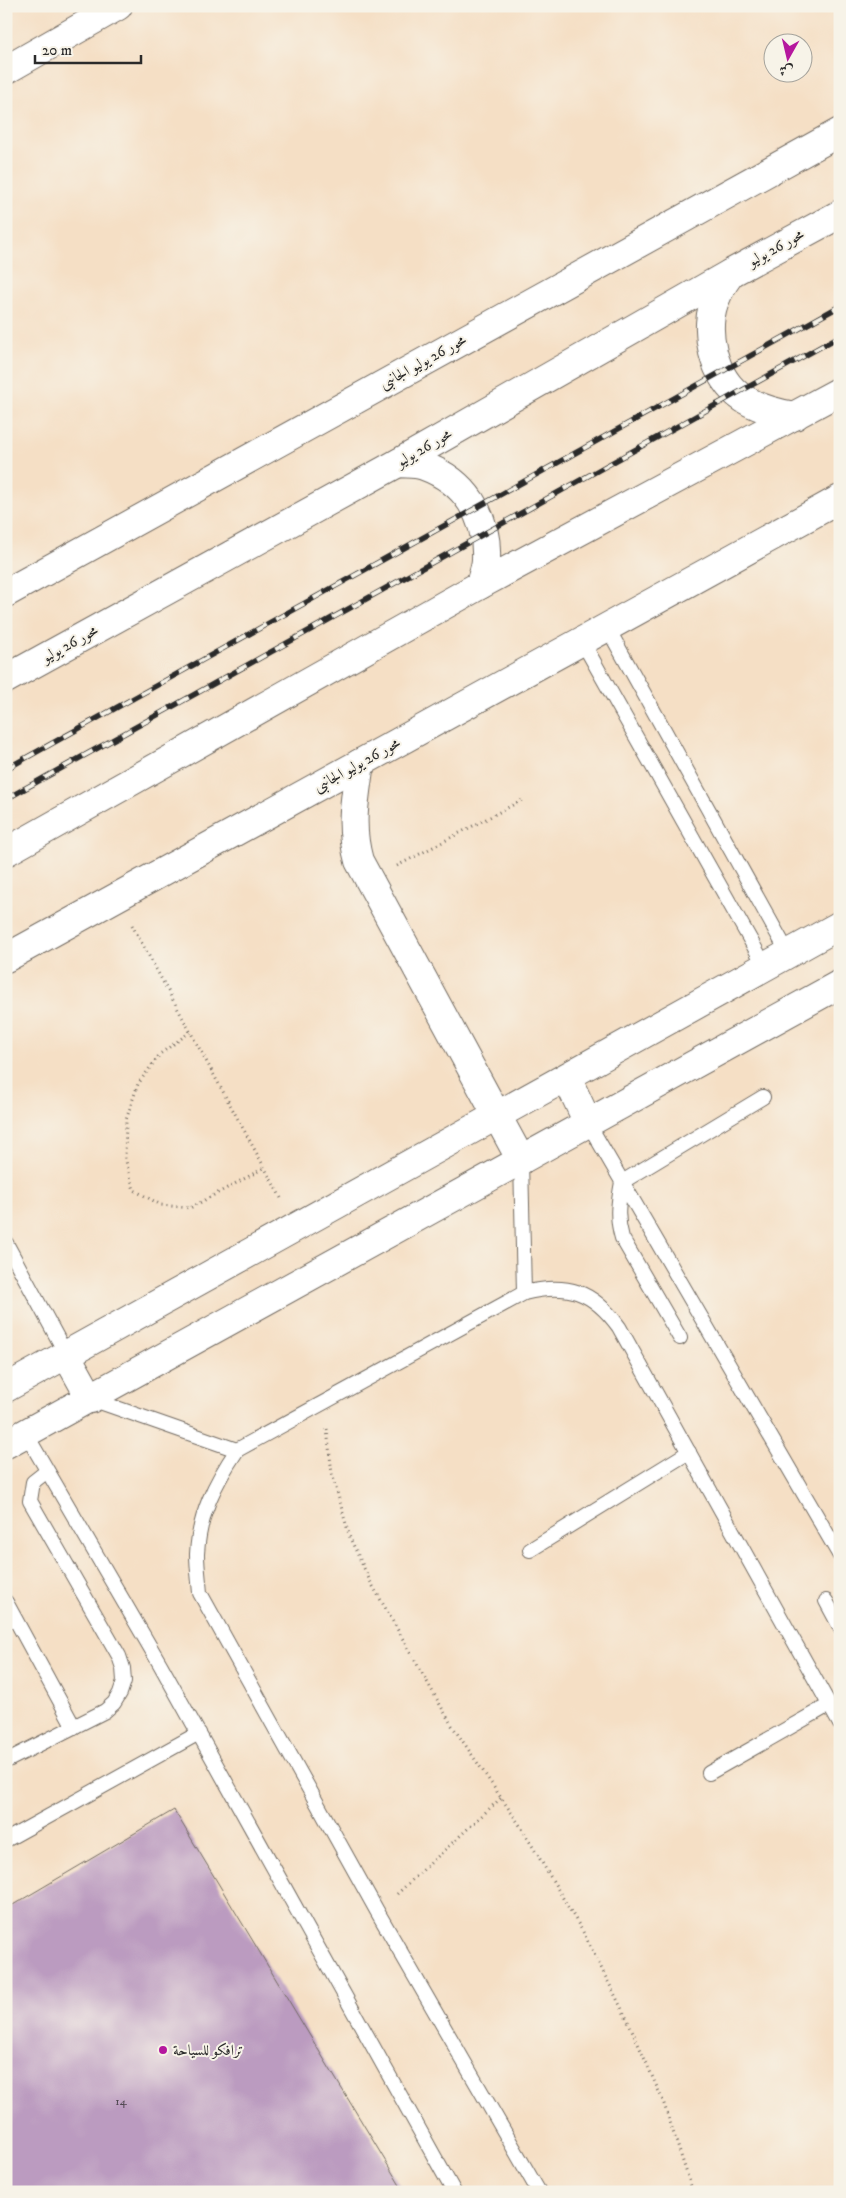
<svg xmlns="http://www.w3.org/2000/svg" width="846" height="2198" font-family="'IM FELL DW Pica',Amiri,serif">
  <rect width="100%" height="100%" fill="#f7f3e8"/>
  <filter id="ink" filterUnits="userSpaceOnUse"><feTurbulence type="fractalNoise" baseFrequency=".02" numOctaves="2"/><feDisplacementMap in="SourceGraphic" scale="10" xChannelSelector="R" yChannelSelector="G"/><feConvolveMatrix kernelMatrix="1 2 1 2 8 2 1 2 1" color-interpolation-filters="sRGB"/></filter>
  <filter id="wash" filterUnits="userSpaceOnUse"><feTurbulence type="fractalNoise" baseFrequency=".0096" numOctaves="4" result="noise"/><feDisplacementMap in="SourceGraphic" scale="20" xChannelSelector="R" yChannelSelector="G"/><feGaussianBlur stdDeviation="1.12" result="paint"/><feColorMatrix in="noise" values="0 0 0 0 0 0 0 0 0 0 0 0 0 0 0 0 0 1.4 0 .05"/><feComposite in="paint" operator="in"/></filter>
  <g filter="url(#wash)">
    <rect width="100%" height="100%" fill="#f5dfc5"/>
    <g id="blocks">
      <polygon fill="#bb9bc0" points="174,1810 404,2192 6,2192 6,1909"/>
    </g>
  </g>
  <g filter="url(#ink)">
    <use href="#blocks" fill-opacity="0" stroke="#726a61" stroke-width="1"/>
    <g fill="none" stroke-linecap="round" stroke-linejoin="round">
      <g stroke="#726a61" stroke-width="16">
        <g id="service">
          <polyline points="607,627 788,953"/>
          <polyline points="582,641 765,966"/>
          <polyline points="588,1123 840,1556"/>
          <polyline points="521,1160 524,1293"/>
          <polyline points="6,1243 66,1354"/>
          <path d="M680,1338L622,1238C616,1218 618,1203 622,1182L763,1097"/>
          <polyline points="91,1399 237,1450"/>
          <polyline points="26,1434 160,1664 454,2192"/>
          <polyline points="530,1550 689,1452"/>
          <polyline points="826,1601 840,1627"/>
          <polyline points="6,1602 74,1727"/>
          <polyline points="6,1761 105,1711 114,1703 120,1693 124,1681 123,1668 119,1656 30,1501 33,1482 47,1471"/>
          <polyline points="709,1773 829,1705"/>
          <polyline points="6,1840 199,1733"/>
          <path d="M539,2192L377,1911L200,1593C199,1580 197,1567 197,1554C199,1514 215,1483 237,1450L524,1293C567,1282 593,1291 619,1327L840,1724"/>
        </g>
      </g>
      <g stroke="#726a61" stroke-width="30">
        <g id="minor">
          <polyline points="6,70 118,6"/>
          <path d="M360,763C355,799 349,825 359,861L521,1160"/>
          <polyline points="567,1078 588,1123"/>
          <polyline points="66,1354 91,1399"/>
          <polyline points="6,1388 840,925"/>
          <polyline points="6,1444 840,984"/>
        </g>
      </g>
      <g stroke="#726a61" stroke-width="30">
        <g id="secondary">
          <polyline points="6,593 840,132"/>
          <polyline points="6,958 840,499"/>
        </g>
      </g>
      <g stroke="#726a61" stroke-width="30">
        <g id="trunk">
          <path d="M731,273C726,280 720,288 717,296C701,327 713,380 744,399C761,409 776,413 795,416"/>
          <path d="M398,463C406,464 416,463 424,466C465,481 488,516 486,559C486,567 482,576 480,585"/>
          <polyline points="6,679 398,463 731,273 840,214"/>
          <polyline points="6,852 480,585 840,391"/>
        </g>
      </g>
      <g stroke="#726a61" stroke-width="3" stroke-dasharray="1 4" stroke-linecap="butt">
        <polyline points="397,866 524,799"/>
        <polyline points="132,925 281,1198"/>
        <polyline points="190,1032 160,1054 138,1084 126,1120 125,1158 134,1190 161,1205 190,1208 264,1168"/>
        <polyline points="327,1429 332,1474 350,1538 370,1581 451,1724 521,1827 583,1932 629,2023 663,2101 693,2192"/>
        <polyline points="397,1894 501,1798"/>
        <polyline points="828,2192 840,2185"/>
      </g>
      <use href="#service" stroke="#fff" stroke-width="14"/>
      <use href="#minor" stroke="#fff" stroke-width="28"/>
      <use href="#secondary" stroke="#fff" stroke-width="28"/>
      <use href="#trunk" stroke="#fff" stroke-width="28"/>
      <g stroke="#2b2b2b" stroke-width="5.5">
        <g id="rail">
          <polyline points="6,769 840,306"/>
          <polyline points="6,799 840,336"/>
        </g>
      </g>
      <use href="#rail" stroke="#f7f3e8" stroke-width="4" stroke-dasharray="11" stroke-linecap="butt"/>
    </g>
  </g>
  <circle fill="#b5179e" stroke="#f7f3e8" stroke-width="2" cx="163" cy="2050" r="5"/>
  <g text-anchor="middle" dominant-baseline="central" stroke-width="4" stroke-linejoin="round" paint-order="stroke">
    <g font-size="12" fill="#4f4750">
      <text x="121" y="2101">14</text>
    </g>
    <g font-size="15" fill="#2b2b2b" stroke="#f7f3e8">
      <text transform="translate(776 248) rotate(-29)">محور 26 يوليو</text>
      <text transform="translate(423 362) rotate(-29)">محور 26 يوليو الجانبى</text>
      <text transform="translate(424 448) rotate(-30)">محور 26 يوليو</text>
      <text transform="translate(70 644) rotate(-29)">محور 26 يوليو</text>
      <text transform="translate(357 765) rotate(-29)">محور 26 يوليو الجانبى</text>
    </g>
    <g font-size="15" fill="#2b2b2b" stroke="#f7f3e8" text-anchor="start">
      <text x="173" y="2050">ترافكو للسياحة</text>
    </g>
  </g>
  <rect width="846" height="2198" fill="none" stroke="#f7f3e8" stroke-width="25"/>
  <g transform="translate(788 58) rotate(188)"><circle r="24" fill="#f7f3e8" stroke="#a5a39c"/>
  <path d="M0-4L9 19L0 12L-9 19Z" fill="#b5179e"/>
  <text y="-8" font-size="14" font-weight="bold" text-anchor="middle" fill="#2b2b2b">ش</text>
  </g>
  <path d="M35 55v8h106v-8" fill="none" stroke="#2b2b2b" stroke-width="2.5"/>
  <text x="42" y="55" font-size="15" fill="#2b2b2b" stroke="#f7f3e8" stroke-width="4" paint-order="stroke">20 m</text>
</svg>
